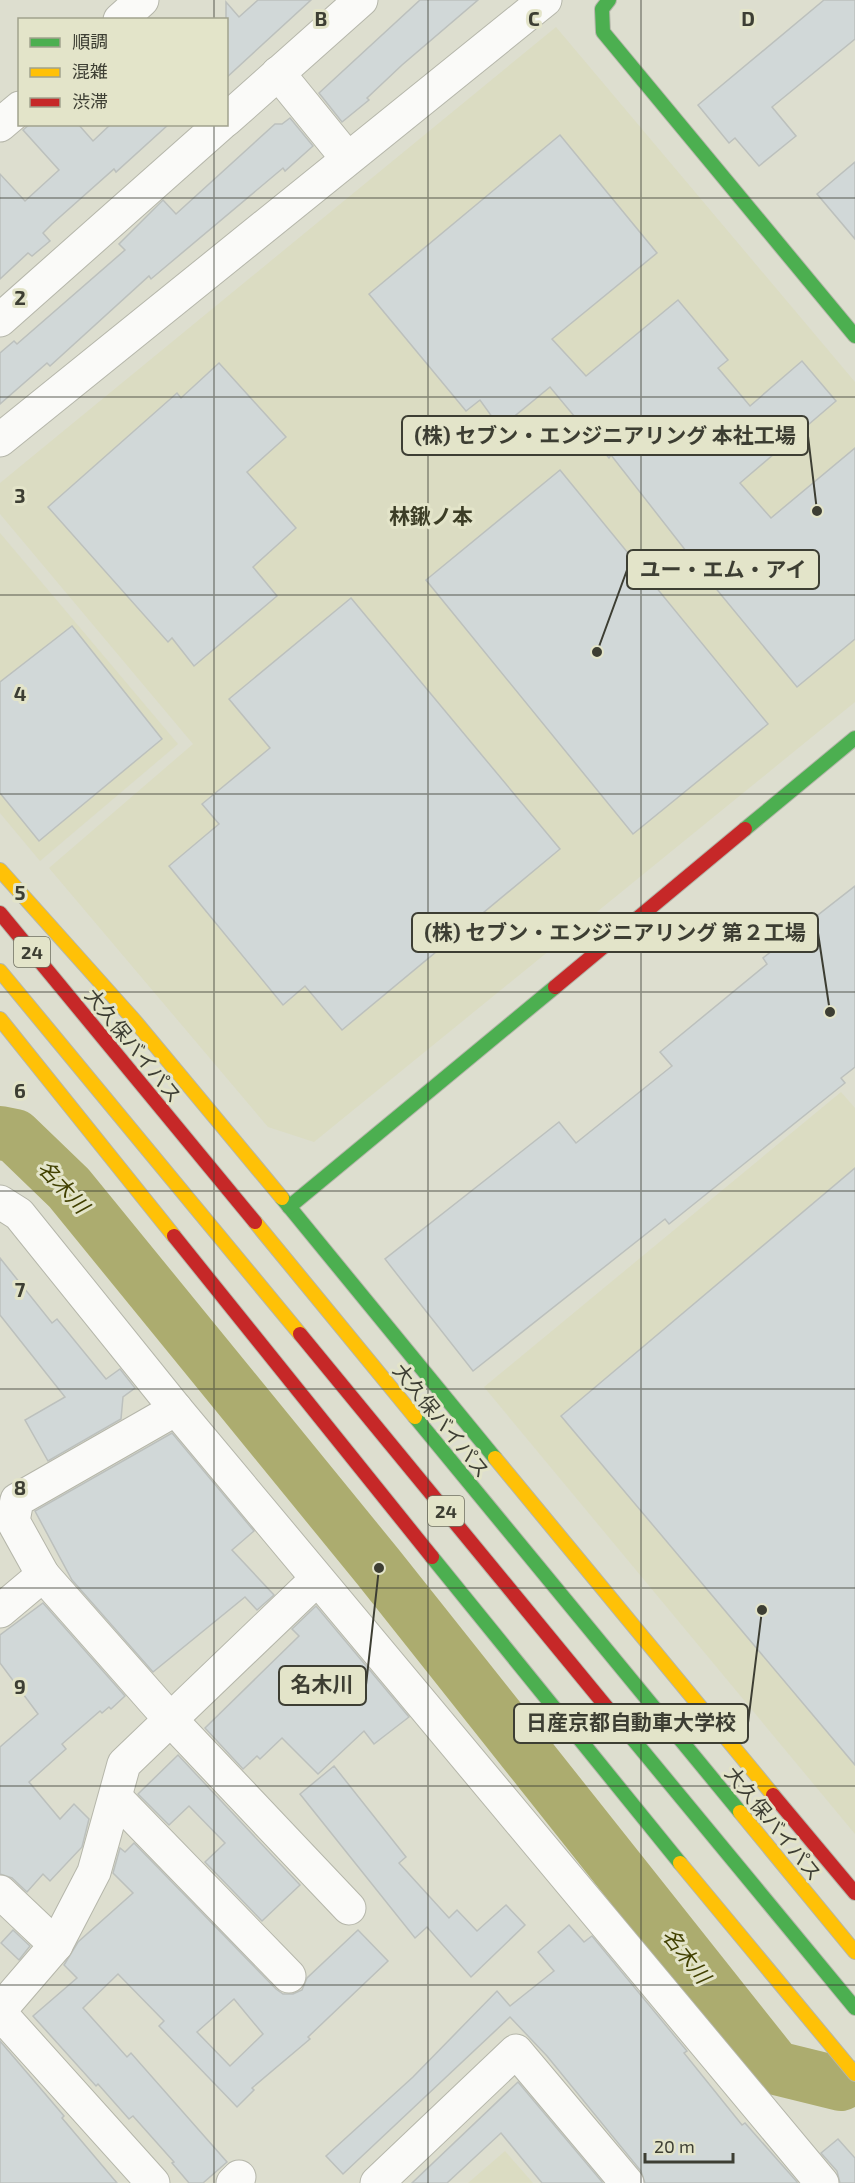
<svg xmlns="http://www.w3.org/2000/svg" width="855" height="2183" font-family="'Exo 2','Noto Sans JP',sans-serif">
  <rect width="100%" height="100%" fill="#dddecf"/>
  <g fill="#dbdcc2">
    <polygon points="556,27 855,382 855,702 314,1142 268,1127 49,868 193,744 0,514 0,483"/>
    <polygon points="0,533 178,744 40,861 0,813"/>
    <polygon points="841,1092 855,1108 855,1834 484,1387"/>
    <polygon points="505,2151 533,2183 468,2183"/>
  </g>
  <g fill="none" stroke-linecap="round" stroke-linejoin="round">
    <polyline stroke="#acac6f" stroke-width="54" points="0,1133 15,1136 69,1188 379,1568 776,2068 841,2084"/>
  </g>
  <g fill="#d1d8d8" stroke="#bcc0bd" stroke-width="1.5" fill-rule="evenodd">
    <polygon points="258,0 311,0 226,78 226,2 239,17"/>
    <polygon points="420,0 478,0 402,65 367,98 369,100 342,122 319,93"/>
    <polygon points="824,0 855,0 855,39 772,107 796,136 759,166 735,138 729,143 698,105"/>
    <polygon points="290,118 313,146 285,171 283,168 151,279 149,276 50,366 47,363 0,404 0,353 14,341 17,344 125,250 119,244 163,200 176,214 275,124 282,124"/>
    <polygon points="30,124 78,124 93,141 111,124 169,124 116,172 114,169 52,224 43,233 50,241 32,256 28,253 0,279 0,174 25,201 59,170 23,130"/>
    <polygon points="560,135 657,253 552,339 586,376 678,300 728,360 718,368 750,406 802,361 836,401 740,483 771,518 855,448 855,639 797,687 704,574 611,455 609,458 550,387 500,428 480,400 466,411 369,294"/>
    <polygon points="855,162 855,239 817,194"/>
    <polygon points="219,363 286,437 247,472 296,528 253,567 277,596 194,666 172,638 168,642 48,507 177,393 181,398"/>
    <polygon points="560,470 768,724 633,834 426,580"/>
    <polygon points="351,598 560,849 342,1030 305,986 283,1005 169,866 219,824 202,804 270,748 229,699"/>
    <polygon points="72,626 162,739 39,841 0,793 0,682"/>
    <polygon points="855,886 855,1067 841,1078 845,1083 669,1224 665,1219 473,1371 385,1259 559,1122 576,1143 672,1066 660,1052 767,964 763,958"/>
    <polygon points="855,1168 855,1765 561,1416"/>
    <polygon points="0,1258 52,1323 57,1319 106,1379 120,1369 135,1388 123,1397 121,1419 48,1461 25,1420 65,1397 0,1315"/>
    <polygon points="172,1433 254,1531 232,1550 274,1595 257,1610 245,1597 153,1672 72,1580 35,1511"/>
    <polygon points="43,1603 125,1696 111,1709 109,1707 102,1713 100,1711 62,1744 66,1749 29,1782 60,1819 74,1804 89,1819 82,1847 50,1881 43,1874 27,1892 12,1878 0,1874 0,1747 38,1714 0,1663 0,1635"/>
    <polygon points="316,1606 409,1717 374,1744 364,1731 318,1774 282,1738 260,1759 257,1756 243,1769 205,1728 299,1636 292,1629"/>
    <polygon points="178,1755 300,1885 262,1921 205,1862 225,1843 189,1806 169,1825 138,1794"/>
    <polygon points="334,1766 406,1857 399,1863 449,1918 457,1910 477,1931 506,1905 525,1925 471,1977 427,1927 415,1938 300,1794"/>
    <path d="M134,1843L276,1989L283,1994H293L302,1990L307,1978L358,1930L388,1961L308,2037L310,2039L252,2088L254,2090L237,2107L159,2026L164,2021L118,1974L83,2008L127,2057L131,2053L227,2162L203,2183H189L172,2163L174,2162L133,2116L129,2119L98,2084L96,2086L33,2016L77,1978L64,1965L78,1942L133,1893L113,1873L120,1848L125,1852ZM234,1999L263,2034L230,2066L197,2032Z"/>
    <polygon points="569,1925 584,1942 592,1936 682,2045 687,2051 684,2053 742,2125 745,2123 798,2183 645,2183 641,2171 547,2056 510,2017 343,2174 326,2156 413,2077 497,1991 510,2006 554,1971 538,1952"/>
    <polygon points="13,1930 30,1946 19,1960 1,1943"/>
    <polygon points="0,2041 64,2116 62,2118 117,2183 0,2183"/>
    <polygon points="518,2082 603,2183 542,2183 501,2133 447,2183 412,2183"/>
    <polygon points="838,2139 855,2158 855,2183 840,2183 837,2171 821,2153"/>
  </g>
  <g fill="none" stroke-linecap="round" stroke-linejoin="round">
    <g stroke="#b5b6aa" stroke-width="35">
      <g id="street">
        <polyline points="120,20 142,0"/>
        <polyline points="278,73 347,158"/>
        <polyline points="226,120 361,0"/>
        <polyline points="0,125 20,108"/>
        <polyline points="0,320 221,124"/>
        <polyline points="0,440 545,0"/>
        <polyline points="0,1202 19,1214 176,1409"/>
        <polyline points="43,1575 170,1719 349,1908"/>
        <polyline points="0,1611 43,1575 13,1521 17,1500 176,1409 822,2183"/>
        <polyline points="116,1798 289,1976"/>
        <polyline points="0,1892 56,1945"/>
        <polyline points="0,2010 56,1945 94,1872 124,1764 317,1579"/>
        <polyline points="0,2013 153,2183"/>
        <polyline points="233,2183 239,2177"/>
        <polyline points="377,2183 516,2051 627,2183"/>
      </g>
    </g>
    <g stroke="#b5b6aa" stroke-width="16">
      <g id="fast">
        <polyline points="609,0 602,9 603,32 855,336"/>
        <polyline points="745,829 855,738"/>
        <polyline points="282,1198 495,1458"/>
        <polyline points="289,1207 555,987"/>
        <polyline points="415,1417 740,1812"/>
        <polyline points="432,1557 680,1863"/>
        <polyline points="618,1721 855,2008"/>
      </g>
    </g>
    <g stroke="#b5b6aa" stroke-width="16">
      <g id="slow">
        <polyline points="0,870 134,1020 282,1198"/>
        <polyline points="0,971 300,1334"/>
        <polyline points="0,1019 174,1236"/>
        <polyline points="255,1222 415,1417"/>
        <polyline points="495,1458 773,1795"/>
        <polyline points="740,1812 855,1952"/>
        <polyline points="680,1863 855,2074"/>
      </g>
    </g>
    <g stroke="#b5b6aa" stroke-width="16">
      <g id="jam">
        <polyline points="0,913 255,1222"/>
        <polyline points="555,987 745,829"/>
        <polyline points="174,1236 432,1557"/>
        <polyline points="300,1334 618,1721"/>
        <polyline points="773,1795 855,1893"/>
      </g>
    </g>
    <use href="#street" stroke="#fafaf8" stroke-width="33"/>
    <use href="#fast" stroke="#4caf50" stroke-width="14"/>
    <use href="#slow" stroke="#ffc107" stroke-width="14"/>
    <use href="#jam" stroke="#c62828" stroke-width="14"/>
  </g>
  <path fill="none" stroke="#3d3e33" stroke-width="1.5" stroke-opacity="0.55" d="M214,0V20M428,0V2183M641,0V2183M214,124V2183M0,198H855M0,397H855M0,595H855M0,794H855M0,992H855M0,1191H855M0,1389H855M0,1588H855M0,1786H855M0,1985H855"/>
  <g text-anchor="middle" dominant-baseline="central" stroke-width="6" stroke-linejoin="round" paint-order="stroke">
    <g fill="#e3e4c9" stroke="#6f7060" stroke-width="1.5">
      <rect x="14" y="937" width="36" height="30" rx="4.5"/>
      <rect x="428" y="1496" width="36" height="30" rx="4.5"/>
    </g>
    <g font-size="18" font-weight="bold" fill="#3d3e33">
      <text x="32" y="952">24</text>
      <text x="446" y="1511">24</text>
    </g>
    <g font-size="20" fill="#3d3e33" stroke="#e3e4c9">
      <text transform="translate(134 1045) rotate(51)">大久保バイパス</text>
      <text transform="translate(442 1420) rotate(51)">大久保バイパス</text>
      <text transform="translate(774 1823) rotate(51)">大久保バイパス</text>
    </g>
    <g font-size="21" font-weight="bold" fill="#3c3d26" stroke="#e3e4c9">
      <text x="431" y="515">林鍬ノ本</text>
    </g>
    <g font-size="21" font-style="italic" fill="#414000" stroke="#e3e4c9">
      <text transform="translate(64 1186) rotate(47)">名木川</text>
      <text transform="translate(687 1955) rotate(52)">名木川</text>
    </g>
  </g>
  <g font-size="20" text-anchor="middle" font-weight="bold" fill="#3d3e33" stroke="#e3e4c9" stroke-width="6" stroke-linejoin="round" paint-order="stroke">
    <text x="321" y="26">B</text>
    <text x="534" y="26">C</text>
    <text x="748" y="26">D</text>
    <text x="20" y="305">2</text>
    <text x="20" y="503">3</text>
    <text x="20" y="701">4</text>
    <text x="20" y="900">5</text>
    <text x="20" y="1098">6</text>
    <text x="20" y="1297">7</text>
    <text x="20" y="1495">8</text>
    <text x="20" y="1694">9</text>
  </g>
  <path fill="none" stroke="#3d3e33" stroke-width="2" d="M817 511L808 436M597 652L627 570M830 1012L818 933M379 1568L366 1685M762 1610L748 1723"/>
  <g fill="#3d3e33" stroke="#e3e4c9" stroke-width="2">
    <circle cx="817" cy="511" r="6"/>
    <circle cx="597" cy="652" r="6"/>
    <circle cx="830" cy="1012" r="6"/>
    <circle cx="379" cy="1568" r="6"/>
    <circle cx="762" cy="1610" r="6"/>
  </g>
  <g fill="#e3e4c9" stroke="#3d3e33" stroke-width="2">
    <rect x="402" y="416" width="406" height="39" rx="6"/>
    <rect x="627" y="550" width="192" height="39" rx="6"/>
    <rect x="412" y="913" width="406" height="39" rx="6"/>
    <rect x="279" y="1666" width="87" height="39" rx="6"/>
    <rect x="514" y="1704" width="234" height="39" rx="6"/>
  </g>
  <g font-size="21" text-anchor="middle" font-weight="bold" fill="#3d3e33">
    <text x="605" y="443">(株) セブン・エンジニアリング 本社工場</text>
    <text x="723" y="577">ユー・エム・アイ</text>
    <text x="615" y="940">(株) セブン・エンジニアリング 第２工場</text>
    <text x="322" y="1692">名木川</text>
    <text x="631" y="1730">日産京都自動車大学校</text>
  </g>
  <rect x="18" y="18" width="210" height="108" fill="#e3e4c9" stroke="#a1a28d" stroke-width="1.5"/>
  <rect x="30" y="38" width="30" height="9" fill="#4caf50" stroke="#a1a28d" stroke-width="1.5"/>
  <text x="72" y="48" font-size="18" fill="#3d3e33">順調</text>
  <rect x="30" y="68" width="30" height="9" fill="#ffc107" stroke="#a1a28d" stroke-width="1.5"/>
  <text x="72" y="78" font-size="18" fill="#3d3e33">混雑</text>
  <rect x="30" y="98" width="30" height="9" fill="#c62828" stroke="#a1a28d" stroke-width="1.5"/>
  <text x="72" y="108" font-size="18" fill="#3d3e33">渋滞</text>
  <path d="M645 2153v9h88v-9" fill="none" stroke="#3d3e33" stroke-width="3"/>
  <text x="654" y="2153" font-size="18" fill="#3d3e33" stroke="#e3e4c9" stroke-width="4.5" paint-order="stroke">20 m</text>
</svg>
